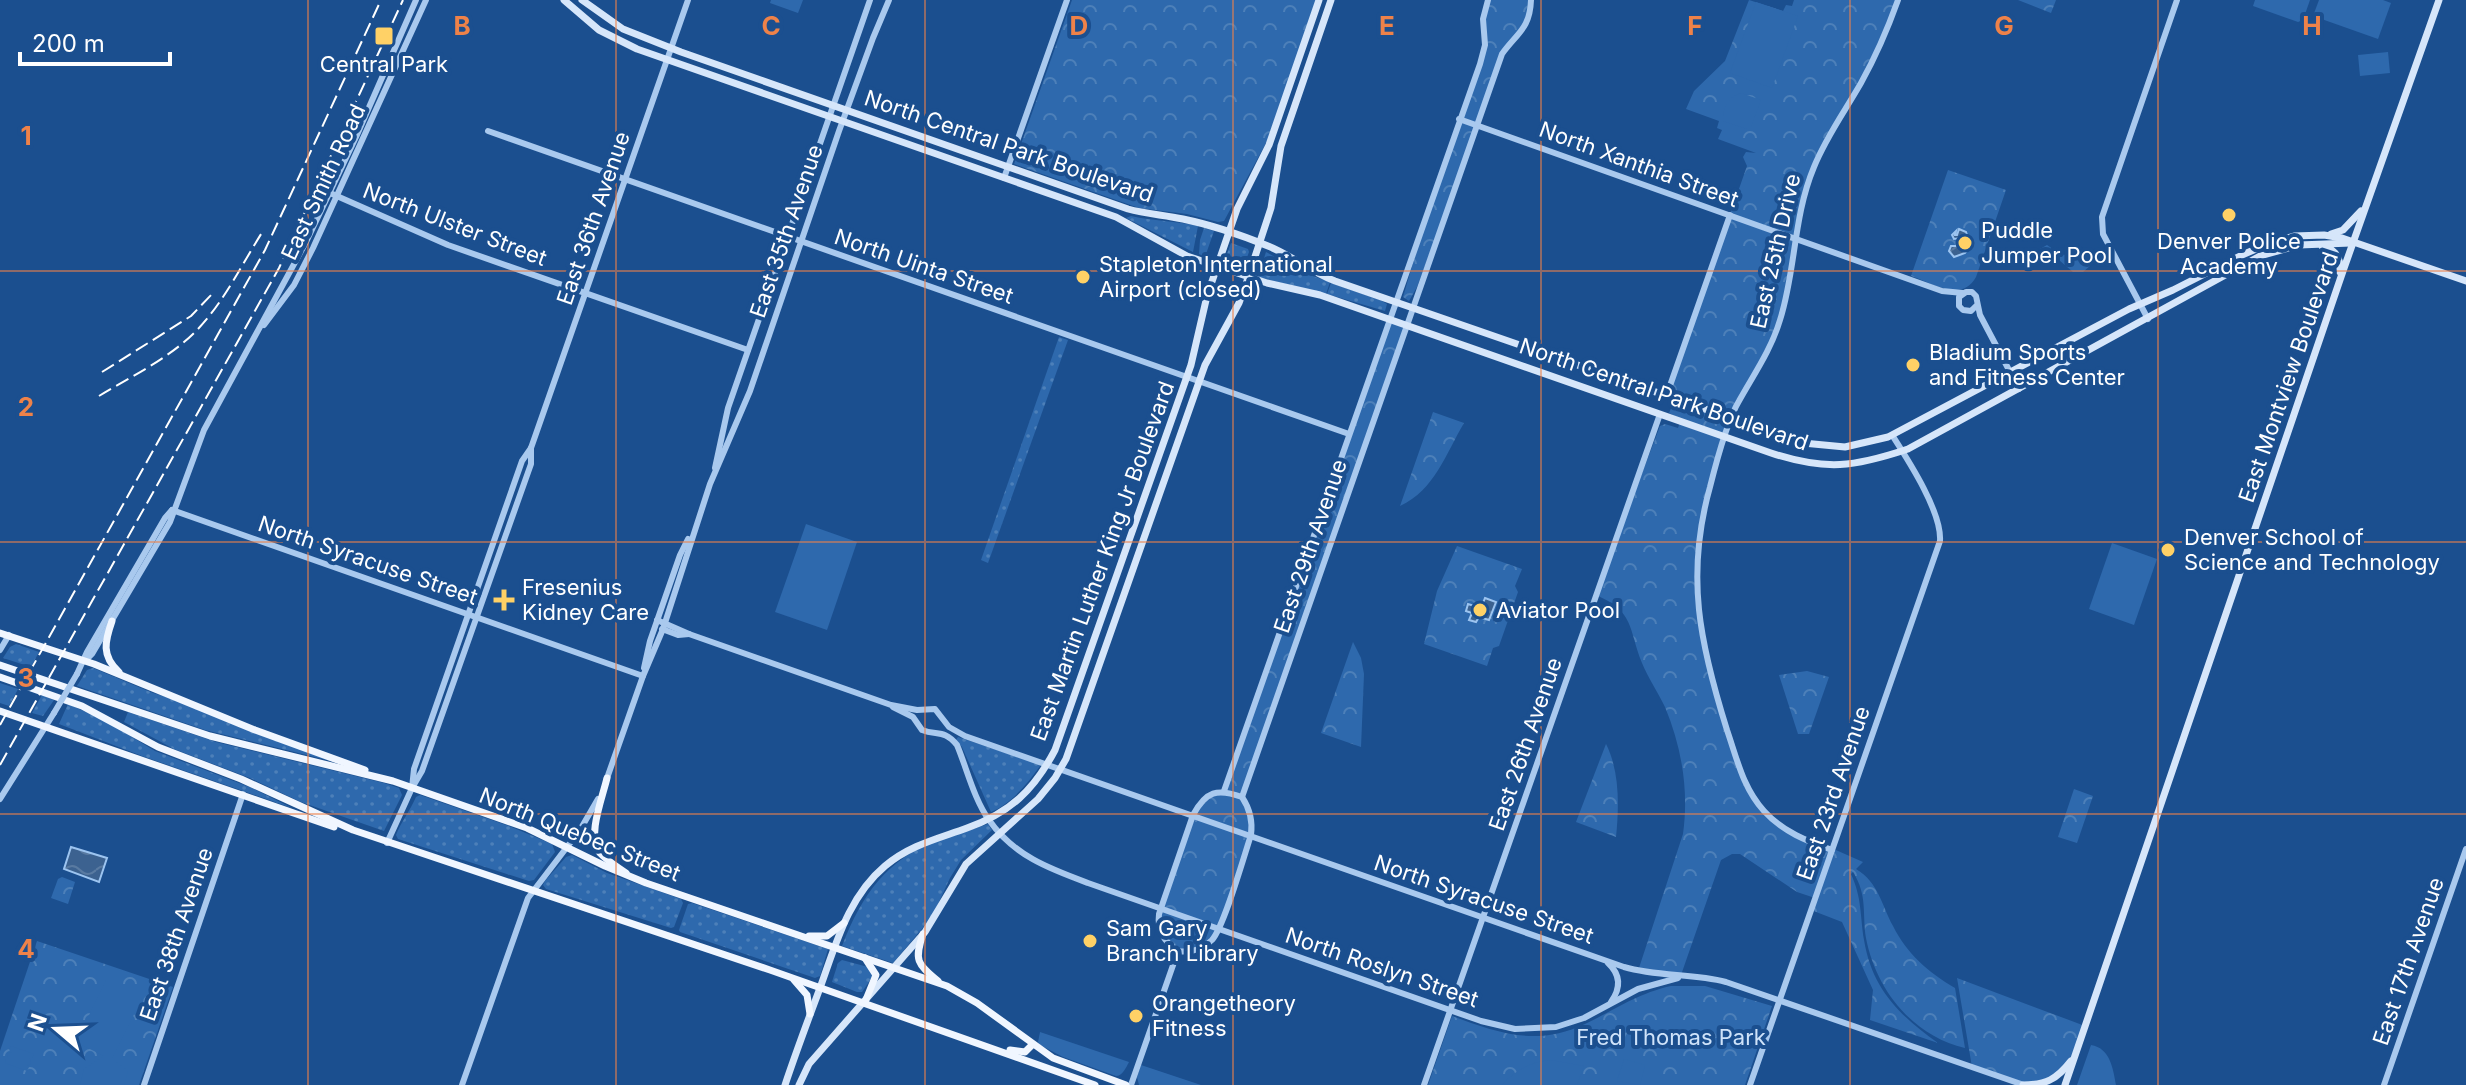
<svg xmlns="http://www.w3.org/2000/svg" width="2466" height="1085" font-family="Inter,sans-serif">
  <defs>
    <pattern id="grass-dots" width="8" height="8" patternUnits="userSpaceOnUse" patternTransform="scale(2)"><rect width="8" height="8" fill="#2e69ad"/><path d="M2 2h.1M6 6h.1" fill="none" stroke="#4d80b9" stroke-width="1.8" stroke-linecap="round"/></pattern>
    <pattern id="park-crowns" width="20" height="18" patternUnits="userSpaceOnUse" patternTransform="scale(2)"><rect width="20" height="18" fill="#2e69ad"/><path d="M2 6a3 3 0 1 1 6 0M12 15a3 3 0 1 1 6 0" fill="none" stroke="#4d80b9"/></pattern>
    <pattern id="water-waves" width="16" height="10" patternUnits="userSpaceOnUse" patternTransform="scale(2)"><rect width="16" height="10" fill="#3c6290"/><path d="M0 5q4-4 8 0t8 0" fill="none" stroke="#597aa1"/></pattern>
  </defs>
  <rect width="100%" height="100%" fill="#1b4f8f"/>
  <g fill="url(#grass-dots)">
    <path d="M1131,216C1153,221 1176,221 1198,226L1193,252L1126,218Z"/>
    <polygon points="1204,228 1214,231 1205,257 1199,254 1200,240"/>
    <polygon points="1231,243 1248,249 1249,252 1243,268 1224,262"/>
    <polygon points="1266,252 1304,273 1330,282 1326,294 1258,277"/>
    <polygon points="1331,283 1380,300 1387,304 1385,311 1327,294"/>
    <polygon points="1059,337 1068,340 988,563 981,560"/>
    <polygon points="16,644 39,652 31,667 3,658 10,647"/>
    <polygon points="93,668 153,693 176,700 335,762 205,730 77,686 87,670"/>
    <polygon points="0,683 18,689 9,706 0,703"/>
    <polygon points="42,695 54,700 43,716 32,713"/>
    <polygon points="68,704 104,720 155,751 252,788 292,808 142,756 59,724"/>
    <polygon points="128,712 216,742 384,783 399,788 402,795 384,831 301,802 250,778 174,749 124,722"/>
    <path d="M958,737L1039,764L1040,766C1027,784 1012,803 991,812L962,747L956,740Z"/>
    <path d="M420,795L509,826L552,844L555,852L534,880L529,881L398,839L396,835C401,822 410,811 416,797Z"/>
    <path d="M988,824L992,830L961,860L950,878L932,917L893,963L842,946C862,894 887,859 940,839C956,834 972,830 988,824Z"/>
    <polygon points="572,855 607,873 681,899 683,903 674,927 671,928 546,889 543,885 545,881 566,857"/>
    <polygon points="692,903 828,949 820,976 815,978 680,932 679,930 688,904"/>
    <polygon points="842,960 868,967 873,976 862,992 857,992 832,982 838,963"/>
  </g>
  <g fill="url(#park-crowns)">
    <polygon points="771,0 803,0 798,13 770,3"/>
    <polygon points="1072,0 1316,0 1267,141 1224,221 1218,222 1187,214 1139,208 1014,164"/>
    <polygon points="1488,0 1531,0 1530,13 1507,46 1417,287 1409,301 1403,297 1418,246 1485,45 1483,19"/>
    <path d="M1749,0L1783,11L1786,5L1792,6L1794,0H1898L1874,57L1834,126L1807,185L1780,322L1736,406L1703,516L1697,592L1708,667L1752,795L1777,824L1863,862L1856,869C1879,883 1881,904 1893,926C1907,954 1928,972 1955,988L1965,1048C1913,1036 1876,990 1866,938C1862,913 1868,896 1853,872L1851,874C1862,898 1860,915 1864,940C1872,989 1900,1016 1938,1043L1870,1020L1873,990L1842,922L1811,910L1815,898L1797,892L1740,854H1732L1721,860L1681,975L1638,971L1683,834C1689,791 1682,748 1665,707C1658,692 1648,678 1642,663C1628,628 1635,612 1596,595L1660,426L1665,424L1678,428L1681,419L1669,413L1673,404L1685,408L1688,398L1678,395L1669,389L1747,166L1743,157L1746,152L1756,153L1718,139L1722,130L1717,128L1719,121L1686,109L1694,91L1725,61Z"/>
    <polygon points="2018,0 2056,0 2051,13"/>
    <path d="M1948,170L2006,190L1976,277C1962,303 1932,283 1911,276Z"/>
    <polygon points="2047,245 2057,252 2091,265 2083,272 2073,272 2059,260 2041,255 2040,249"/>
    <polygon points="1391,319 1407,325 1242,796 1253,822 1216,935 1203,947 1178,951 1163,938 1159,914 1200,802 1224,791"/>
    <path d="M1433,412L1464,423C1446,453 1435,490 1400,506Z"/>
    <polygon points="1457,546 1522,569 1515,586 1518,592 1499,646 1493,648 1487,666 1424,644 1437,591"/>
    <polygon points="1353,642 1361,658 1364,674 1361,747 1321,733"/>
    <polygon points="1807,671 1829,677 1809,734 1798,734 1779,675"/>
    <path d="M1606,744C1620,772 1619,807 1616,837L1576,822Z"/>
    <polygon points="2074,789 2093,796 2077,843 2058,837"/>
    <polygon points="62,877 75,882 68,904 51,898 58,879"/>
    <polygon points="37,941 173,987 139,1085 0,1085 0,1051"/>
    <path d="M1957,978L2085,1026C2072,1064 2071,1069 2033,1085L1972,1067Z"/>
    <path d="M1671,986H1705L1772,1006L1745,1085H1428L1452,1016C1498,1033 1537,1047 1585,1024C1617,1009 1636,994 1671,986Z"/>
  </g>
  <g fill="#2e69ad">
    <polygon points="2255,0 2310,0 2303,20 2298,22 2253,6"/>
    <polygon points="2319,0 2383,0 2391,3 2378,39 2313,16"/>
    <polygon points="1756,2 1798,16 1772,88 1730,73"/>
    <polygon points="2388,52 2390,73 2360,76 2358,55"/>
    <path d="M1741,93L1761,100L1751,127L1747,129L1723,121C1722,108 1729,97 1741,93Z"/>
    <polygon points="806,524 857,542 827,630 775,612"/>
    <polygon points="2112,543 2157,559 2134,625 2089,609"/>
    <polygon points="106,980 142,998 112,1059 128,1071 124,1085 80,1085 84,1069 104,1056 76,1042"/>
    <circle cx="1643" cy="1038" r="10"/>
    <path d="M1040,1032L1129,1062C1126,1068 1122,1076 1116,1076L1063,1057L1040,1045L1038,1042Z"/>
    <path d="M2091,1045C2110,1048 2113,1068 2116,1085H2077Z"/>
    <polygon points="11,1046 34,1054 32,1058 29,1058 31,1060 30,1065 27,1064 29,1067 27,1071 5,1063 6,1059 9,1059 7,1057 8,1052 12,1053 9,1050"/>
    <polygon points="1624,1059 1645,1065 1640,1085 1617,1081"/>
    <path d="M1551,1060L1584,1066L1577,1085H1502C1515,1070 1531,1062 1551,1060Z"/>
    <polygon points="1141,1065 1201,1085 1139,1085 1137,1077"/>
  </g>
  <g fill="url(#water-waves)" stroke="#9cc4f0" stroke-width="2">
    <polygon points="1959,229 1966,232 1970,245 1965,253 1954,257 1949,251 1951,246 1957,246 1962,242 1961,238 1954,239 1952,235 1956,231 1955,235 1957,235"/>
    <polygon points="1485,598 1496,602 1489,620 1479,617 1476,622 1469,620 1472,613 1466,611 1468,604 1481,608"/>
    <polygon points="71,847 107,858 99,882 64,869"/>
  </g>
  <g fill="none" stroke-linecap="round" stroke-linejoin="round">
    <g stroke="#a9c9ee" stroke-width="6">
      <polyline points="1459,119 1942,291 1963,293"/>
      <polyline points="488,131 1349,434"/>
      <polyline points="1004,178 1067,0"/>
      <polyline points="330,193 448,245 748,350"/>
      <polyline points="1977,305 1971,311 1963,310 1959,306 1959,297 1966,292 1972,292 1976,296 1980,315 2019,389"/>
      <polyline points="2148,319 2103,234 2102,217 2177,0"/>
      <polyline points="264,325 294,285 313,248 426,0"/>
      <polyline points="1666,397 1730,215"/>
      <polyline points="715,468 728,408 870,0"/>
      <polyline points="172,510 643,676"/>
      <path d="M657,620L689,634L891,705L917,710L935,709L949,727L965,736L1624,967C1658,977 1692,973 1726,982L2024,1085"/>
      <polyline points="662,629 678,635 689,634"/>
      <polyline points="0,650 9,635"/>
      <polyline points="85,661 92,654 170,522 204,430 306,242 356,137 416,0"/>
      <polyline points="644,668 650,641 680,555 688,539"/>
      <polyline points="77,674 87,652 165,518 172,510"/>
      <path d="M893,707L913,717L922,730C937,736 944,729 957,745C967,769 974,799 989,820C1014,856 1050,869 1088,883L1481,1021L1515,1029L1556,1027L1584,1018L1638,989L1678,978"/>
      <polyline points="606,781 643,676 663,629 710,484 750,391 839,131 873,38 889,0"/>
      <polyline points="412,788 414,769 522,461 531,448 688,0"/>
      <polyline points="1224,791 1480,64 1485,45 1483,19 1488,0"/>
      <path d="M1242,797L1502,54C1517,33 1530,29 1531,0"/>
      <polyline points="0,799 54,713"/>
      <polyline points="387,843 412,788 422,771 531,464 531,448"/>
      <path d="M1832,850C1807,841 1783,832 1764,811C1743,788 1737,759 1727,730C1700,644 1685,576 1710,487C1716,463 1727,421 1739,401C1754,374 1771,350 1780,320C1796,270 1793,217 1814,167C1826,137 1845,111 1861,83C1876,56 1888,28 1898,0"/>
      <path d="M1178,951C1164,942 1157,930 1159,914L1193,815C1206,791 1217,788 1242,797"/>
      <path d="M1178,951C1191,953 1202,950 1212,940C1224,927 1244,856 1251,835C1253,820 1250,809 1242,797"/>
      <path d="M1608,963C1621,975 1621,988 1611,1002"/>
      <polyline points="144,1085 243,794"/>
      <polyline points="462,1085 528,898 580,830 598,799"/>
      <polyline points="1131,1085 1178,951"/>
      <polyline points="1424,1085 1660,414"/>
      <path d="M1750,1085L1940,541C1942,512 1908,460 1892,435"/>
      <polyline points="2384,1085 2466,849"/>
    </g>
    <g stroke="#d6e6fa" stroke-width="7">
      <path d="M564,0L599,30L637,49L1116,217L1187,256L1267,283L1320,295L1771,453C1826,471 1854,467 1908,449L2260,256L2299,245L2351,243"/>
      <path d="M582,0L623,29L681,52L1128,209C1146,214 1165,215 1183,219C1212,225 1241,235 1268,246C1291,255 1311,272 1335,281L1803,443L1845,447L1888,437L2129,309L2173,290L2242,255L2270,243L2294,236L2324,235L2342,238L2466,281"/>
      <polyline points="2331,234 2343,230 2361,211"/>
      <path d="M2322,246C2335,249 2341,258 2340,272"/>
      <path d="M785,1085C796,1052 808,1020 820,988C836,944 848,897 885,866C910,845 937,839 967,828C1010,813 1034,790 1055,750L1191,365L1207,296L1229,232L1237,209L1269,145L1319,0"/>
      <polyline points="799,1085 809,1064 925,932 966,864 1038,799 1055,778 1066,759 1205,365 1239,303 1247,281 1271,208 1281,146 1331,0"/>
      <path d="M2023,1085C2046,1085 2057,1079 2071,1061"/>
      <polyline points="2065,1085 2343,271 2439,0"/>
    </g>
    <g stroke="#f0f6ff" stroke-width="7">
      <path d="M112,621C105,641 101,656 119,672"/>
      <polyline points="0,633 94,664 255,730 365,770"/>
      <polyline points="0,665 210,736 393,781 527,828 605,866 646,883 947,986 977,1003 1053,1058 1126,1085"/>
      <polyline points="0,677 82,706 158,747 241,779 353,830 770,970 1095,1085"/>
      <polyline points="0,711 334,827"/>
      <path d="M607,778C603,796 586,838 600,853C607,861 618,867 626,873"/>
      <path d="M923,934C914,960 917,964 938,981"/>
      <polyline points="809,936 827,936 844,923"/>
      <polyline points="865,958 876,975 865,1002"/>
      <polyline points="794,980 807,995 810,1014"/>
      <polyline points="1010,1050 1025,1052 1032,1045"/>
    </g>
    <g stroke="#fff" stroke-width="2" stroke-dasharray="14 6" stroke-linecap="butt">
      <polyline points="102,372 191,316 214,292"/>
      <path d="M99,396C132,376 170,358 197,330C224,302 242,264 263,231"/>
      <polyline points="0,725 265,250 381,0"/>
      <polyline points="0,765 279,268 403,0"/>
    </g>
    <polyline stroke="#a9c9ee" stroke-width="6" points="54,713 77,674"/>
  </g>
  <path fill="none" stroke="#ee8249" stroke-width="2" stroke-opacity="0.55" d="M308,0V1085M616,0V1085M925,0V1085M1233,0V1085M1541,0V1085M1850,0V1085M2158,0V1085M0,271H2466M0,542H2466M0,814H2466"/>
  <g fill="#ffd166" stroke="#1b4f8f" stroke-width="3">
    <rect x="374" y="26" width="20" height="20" rx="4"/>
    <circle cx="2229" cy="215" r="8"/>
    <circle cx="1965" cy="243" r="8"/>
    <circle cx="1083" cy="277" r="8"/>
    <circle cx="1913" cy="365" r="8"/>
    <circle cx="2168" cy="550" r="8"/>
    <path d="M500 588h8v8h8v8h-8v8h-8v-8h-8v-8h8z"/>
    <circle cx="1480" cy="610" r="8"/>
    <circle cx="1090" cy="941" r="8"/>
    <circle cx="1136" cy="1016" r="8"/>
  </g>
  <g text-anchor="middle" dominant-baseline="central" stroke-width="8" stroke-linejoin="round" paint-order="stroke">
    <g font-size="22" fill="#fff" stroke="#1b4f8f" text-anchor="start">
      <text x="384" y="64" text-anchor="middle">Central Park</text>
      <text x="1981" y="230">Puddle<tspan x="1981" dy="25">Jumper Pool</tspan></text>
      <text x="2229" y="241" text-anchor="middle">Denver Police<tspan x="2229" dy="25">Academy</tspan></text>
      <text x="1099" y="264">Stapleton International<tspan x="1099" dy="25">Airport (closed)</tspan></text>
      <text x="1929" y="352">Bladium Sports<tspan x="1929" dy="25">and Fitness Center</tspan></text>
      <text x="2184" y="537">Denver School of<tspan x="2184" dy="25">Science and Technology</tspan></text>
      <text x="522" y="587">Fresenius<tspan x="522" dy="25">Kidney Care</tspan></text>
      <text x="1496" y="610">Aviator Pool</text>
      <text x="1106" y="928">Sam Gary<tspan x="1106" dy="25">Branch Library</tspan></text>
      <text x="1152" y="1003">Orangetheory<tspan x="1152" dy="25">Fitness</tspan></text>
    </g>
    <g font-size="22" fill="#fff" stroke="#1b4f8f">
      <text transform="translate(1009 146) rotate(19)">North Central Park Boulevard</text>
      <text transform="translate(1639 164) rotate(20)">North Xanthia Street</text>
      <text transform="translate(323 182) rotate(-65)">East Smith Road</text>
      <text transform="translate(593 218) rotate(-71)">East 36th Avenue</text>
      <text transform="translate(455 224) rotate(21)">North Ulster Street</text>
      <text transform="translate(786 231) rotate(-71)">East 35th Avenue</text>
      <text transform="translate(1775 251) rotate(-77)">East 25th Drive</text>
      <text transform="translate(924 266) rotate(19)">North Uinta Street</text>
      <text transform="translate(2288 377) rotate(-71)">East Montview Boulevard</text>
      <text transform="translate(1664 394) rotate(19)">North Central Park Boulevard</text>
      <text transform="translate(1310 546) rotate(-71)">East 29th Avenue</text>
      <text transform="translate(368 560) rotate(19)">North Syracuse Street</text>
      <text transform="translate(1102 561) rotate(-70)">East Martin Luther King Jr Boulevard</text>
      <text transform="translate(1525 744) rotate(-71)">East 26th Avenue</text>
      <text transform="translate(1833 793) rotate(-71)">East 23rd Avenue</text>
      <text transform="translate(580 834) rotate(22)">North Quebec Street</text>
      <text transform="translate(1484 899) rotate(19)">North Syracuse Street</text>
      <text transform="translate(176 934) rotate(-71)">East 38th Avenue</text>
      <text transform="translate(2408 961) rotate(-71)">East 17th Avenue</text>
      <text transform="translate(1382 967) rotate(19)">North Roslyn Street</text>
    </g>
    <g font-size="22" fill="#cfe3fa" stroke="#1b4f8f">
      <text x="1671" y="1037">Fred Thomas Park</text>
    </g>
  </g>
  <g font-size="26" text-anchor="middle" font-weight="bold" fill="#ee8249" stroke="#1b4f8f" stroke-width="8" stroke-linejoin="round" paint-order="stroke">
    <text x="462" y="35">B</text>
    <text x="771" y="35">C</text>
    <text x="1079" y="35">D</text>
    <text x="1387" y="35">E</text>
    <text x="1695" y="35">F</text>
    <text x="2004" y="35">G</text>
    <text x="2312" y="35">H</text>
    <text x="26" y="145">1</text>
    <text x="26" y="416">2</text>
    <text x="26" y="687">3</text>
    <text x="26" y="958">4</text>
  </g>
  <g transform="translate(56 1029) rotate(289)" stroke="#1b4f8f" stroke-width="6" paint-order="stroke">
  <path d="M0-6L14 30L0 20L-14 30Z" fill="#ffffff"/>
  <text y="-12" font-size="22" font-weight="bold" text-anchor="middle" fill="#ffffff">N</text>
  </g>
  <path d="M20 52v12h150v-12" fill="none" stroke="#ffffff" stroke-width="4"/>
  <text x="32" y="52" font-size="24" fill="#ffffff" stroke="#1b4f8f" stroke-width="6" paint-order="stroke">200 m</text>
</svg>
